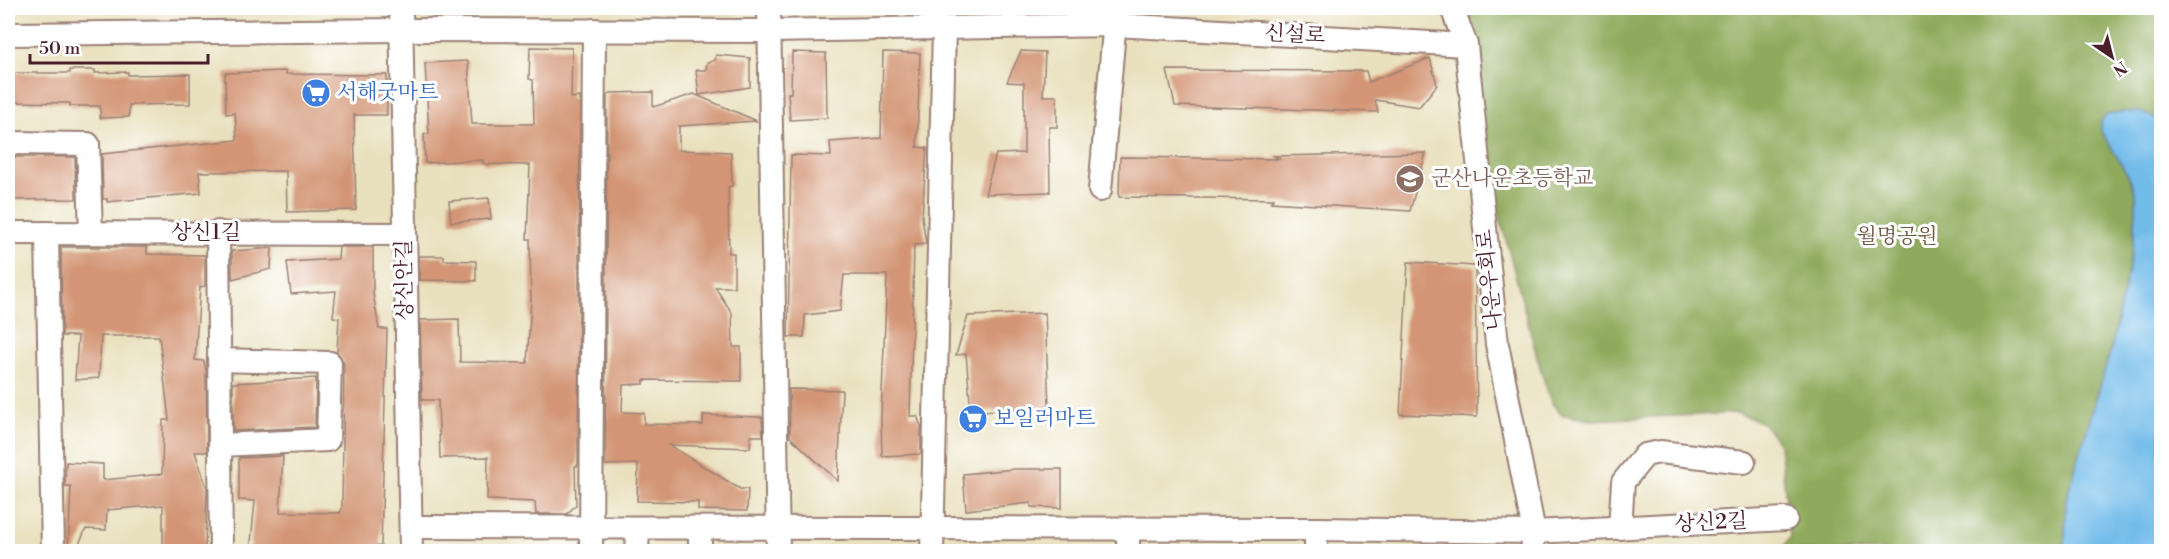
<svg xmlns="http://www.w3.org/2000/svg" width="2169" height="559" font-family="'Libre Bodoni','Noto Serif KR',serif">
  <rect width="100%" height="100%" fill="#fff"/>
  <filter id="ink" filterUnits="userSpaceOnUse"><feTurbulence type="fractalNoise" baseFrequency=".0167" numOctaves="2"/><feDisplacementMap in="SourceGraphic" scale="12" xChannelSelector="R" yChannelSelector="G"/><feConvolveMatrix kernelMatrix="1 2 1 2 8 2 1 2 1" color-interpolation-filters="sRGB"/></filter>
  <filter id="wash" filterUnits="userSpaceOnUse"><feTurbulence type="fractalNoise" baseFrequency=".008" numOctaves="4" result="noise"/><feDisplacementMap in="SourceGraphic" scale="24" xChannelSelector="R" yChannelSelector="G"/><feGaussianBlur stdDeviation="1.35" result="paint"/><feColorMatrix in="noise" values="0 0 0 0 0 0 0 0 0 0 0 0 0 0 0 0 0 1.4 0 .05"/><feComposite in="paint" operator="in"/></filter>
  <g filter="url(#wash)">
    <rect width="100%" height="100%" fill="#e9e0bd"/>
    <polygon fill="#8faa5c" stroke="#6c6444" stroke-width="1.5" points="1444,8 2161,8 2161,120 2139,112 2102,131 2130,178 2136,195 2136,213 2133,247 2112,346 2066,500 2065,551 1771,551 1782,549 1790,538 1780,445 1763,423 1738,413 1590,420 1561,414 1551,402 1541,371"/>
    <polygon fill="#72bcea" stroke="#5e6e8a" stroke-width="1.5" points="2121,112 2139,112 2161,120 2161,551 2065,551 2066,500 2112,346 2133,247 2136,213 2136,195 2130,178 2101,131 2101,121 2107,115"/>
    <g id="blocks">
      <g fill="#d39575">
        <polygon points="530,47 572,48 571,98 580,97 578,466 575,466 576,505 567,514 536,514 535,502 487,500 488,457 440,458 438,400 422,400 420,320 459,319 460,362 527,363 531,300 530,239 527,239 530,165 483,164 483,160 425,163 424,134 429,134 425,63 468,61 472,124 534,124 533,80 529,79"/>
        <polygon points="1021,51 1045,52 1043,96 1057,96 1057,127 1049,127 1050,192 985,194 996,154 1024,153 1024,83 1007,82"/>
        <polygon points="792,52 826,53 827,118 790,120 788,93 791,93"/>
        <polygon points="883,52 920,53 917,147 927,148 922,217 926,244 914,245 910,416 917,416 921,426 921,454 882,456 881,417 887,275 844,275 840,311 805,315 804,337 788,337 791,155 831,156 830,142 881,138"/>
        <polygon points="716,55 750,58 750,87 699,95 696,70 706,70 707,63 715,60"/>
        <polygon points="1430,58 1437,85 1419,107 1375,100 1378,112 1175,106 1167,70 1366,71 1369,82"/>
        <polygon points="70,70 95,70 95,73 128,72 128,75 190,74 190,104 129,105 129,117 100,118 100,106 70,106 70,103 8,102 8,73 70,73"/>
        <polygon points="286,71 286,74 387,75 387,115 354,115 356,210 287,212 286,171 199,172 201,193 107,202 107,199 103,199 102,154 237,140 235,113 226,114 225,73"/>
        <polygon points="653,92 653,107 694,94 757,121 679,126 679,150 731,152 732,186 728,187 729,253 734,253 734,287 715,287 732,313 733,347 741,347 741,381 644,380 644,384 623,385 622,412 644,413 644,424 703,425 703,415 762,417 763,436 751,436 750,448 669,445 740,489 748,489 747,511 698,510 698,502 637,501 638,464 605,465 607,96 610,93"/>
        <polygon points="1426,153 1410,211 1271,202 1274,199 1119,197 1120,157 1279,159 1274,156"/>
        <polygon points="8,157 75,157 76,199 8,200"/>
        <polygon points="489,198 491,219 451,222 449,201"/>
        <polygon points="61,247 147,247 147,254 205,255 205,286 200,287 195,360 204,361 206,371 207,452 195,452 207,488 205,552 163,552 163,505 107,510 106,530 86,529 75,552 68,552 71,486 65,486 66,462 103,464 103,480 162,474 163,420 169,420 159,336 101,336 99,378 75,380 78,336 62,336"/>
        <polygon points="339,247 373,247 373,293 379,329 387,329 381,546 329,549 329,552 250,552 255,501 239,500 239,458 283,456 280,512 340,513 342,508 344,363 337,352 339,318 333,317 336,291 291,294 287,262 338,259"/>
        <polygon points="272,248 271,269 232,279 232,251"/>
        <polygon points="419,256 444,256 444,260 476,261 476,281 420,280"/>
        <polygon points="1408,262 1475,266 1477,417 1400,414"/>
        <polygon points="1045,313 1049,406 971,412 966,354 956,355 968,316"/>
        <polygon points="316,378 315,427 233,431 233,383"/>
        <polygon points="789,389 842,390 838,481 790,437"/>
        <polygon points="1015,469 1062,469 1062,508 1031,507 1031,503 966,510 963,474"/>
      </g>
    </g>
  </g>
  <g filter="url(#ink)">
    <use href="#blocks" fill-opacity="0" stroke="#9a8074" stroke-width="1.5"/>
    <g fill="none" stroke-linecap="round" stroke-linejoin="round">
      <g stroke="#9a8074" stroke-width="26">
        <g id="minor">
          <polyline points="401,8 411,552"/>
          <polyline points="769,8 778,552"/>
          <polyline points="1452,8 1466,45 1497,344 1534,532 1532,552"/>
          <polyline points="8,34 401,30 770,31 1115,25 1466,45"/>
          <polyline points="8,143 88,144 91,233"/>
          <polyline points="1100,190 1116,8"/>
          <polyline points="218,232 221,552"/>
          <polyline points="8,233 404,234"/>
          <polyline points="47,233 53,552"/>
          <polyline points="219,360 330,363 328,440 220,445"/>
          <polyline points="411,527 1316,529 1534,532 1786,519"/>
          <polyline points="1620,528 1623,482 1645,455 1660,452 1744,462"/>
          <polyline points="1316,529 1316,552"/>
          <polyline points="1128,530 1128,552"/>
          <polyline points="591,552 594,30"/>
          <polyline points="637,552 638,528"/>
          <polyline points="700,552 700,529"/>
          <polyline points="932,552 944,28"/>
        </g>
      </g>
      <use href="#minor" stroke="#fff" stroke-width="22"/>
    </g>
  </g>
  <defs>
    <g id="supermarket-disc" transform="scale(1.5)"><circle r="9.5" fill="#3f7fe0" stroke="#fff"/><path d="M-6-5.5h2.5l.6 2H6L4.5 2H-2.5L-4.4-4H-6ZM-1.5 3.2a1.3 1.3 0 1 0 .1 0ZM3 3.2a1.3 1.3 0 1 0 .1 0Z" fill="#fff"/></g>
    <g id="school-disc" transform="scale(1.5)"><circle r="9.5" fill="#8d6e63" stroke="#fff"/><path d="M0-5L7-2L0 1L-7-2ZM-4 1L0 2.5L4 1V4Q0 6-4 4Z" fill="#fff"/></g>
  </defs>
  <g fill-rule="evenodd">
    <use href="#supermarket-disc" x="316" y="93"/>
    <use href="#school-disc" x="1410" y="179"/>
    <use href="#supermarket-disc" x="973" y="419"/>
  </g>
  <g text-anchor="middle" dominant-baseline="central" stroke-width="6" stroke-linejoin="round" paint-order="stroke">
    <g font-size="21" fill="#4a1f2b" stroke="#fff">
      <text transform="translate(1295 35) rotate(3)">신설로</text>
      <text x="206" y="233">상신1길</text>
      <text transform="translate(405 280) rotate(-91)">상신안길</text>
      <text transform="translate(1490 280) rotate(-96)">나운우회로</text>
      <text transform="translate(1711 523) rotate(-3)">상신2길</text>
    </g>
    <g font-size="21" fill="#366cbe" stroke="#fff" text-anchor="start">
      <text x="337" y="93">서해굿마트</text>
      <text x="994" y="419">보일러마트</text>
    </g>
    <g font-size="21" fill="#785e54" stroke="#fff" text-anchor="start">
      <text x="1431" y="179">군산나운초등학교</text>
    </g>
    <g font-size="21" fill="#6f5940" stroke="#fff">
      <text x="1897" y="237">월명공원</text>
    </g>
  </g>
  <rect width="2169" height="559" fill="none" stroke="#fff" stroke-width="30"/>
  <g transform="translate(2112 57) rotate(145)" stroke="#ffffff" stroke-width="4.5" paint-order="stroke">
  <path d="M0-4.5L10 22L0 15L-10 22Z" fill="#4a1f2b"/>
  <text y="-9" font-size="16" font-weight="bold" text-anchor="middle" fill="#4a1f2b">N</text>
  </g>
  <path d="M30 54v9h178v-9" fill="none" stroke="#4a1f2b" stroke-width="3"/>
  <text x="39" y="54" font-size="18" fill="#4a1f2b" stroke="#ffffff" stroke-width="4.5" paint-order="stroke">50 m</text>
</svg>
